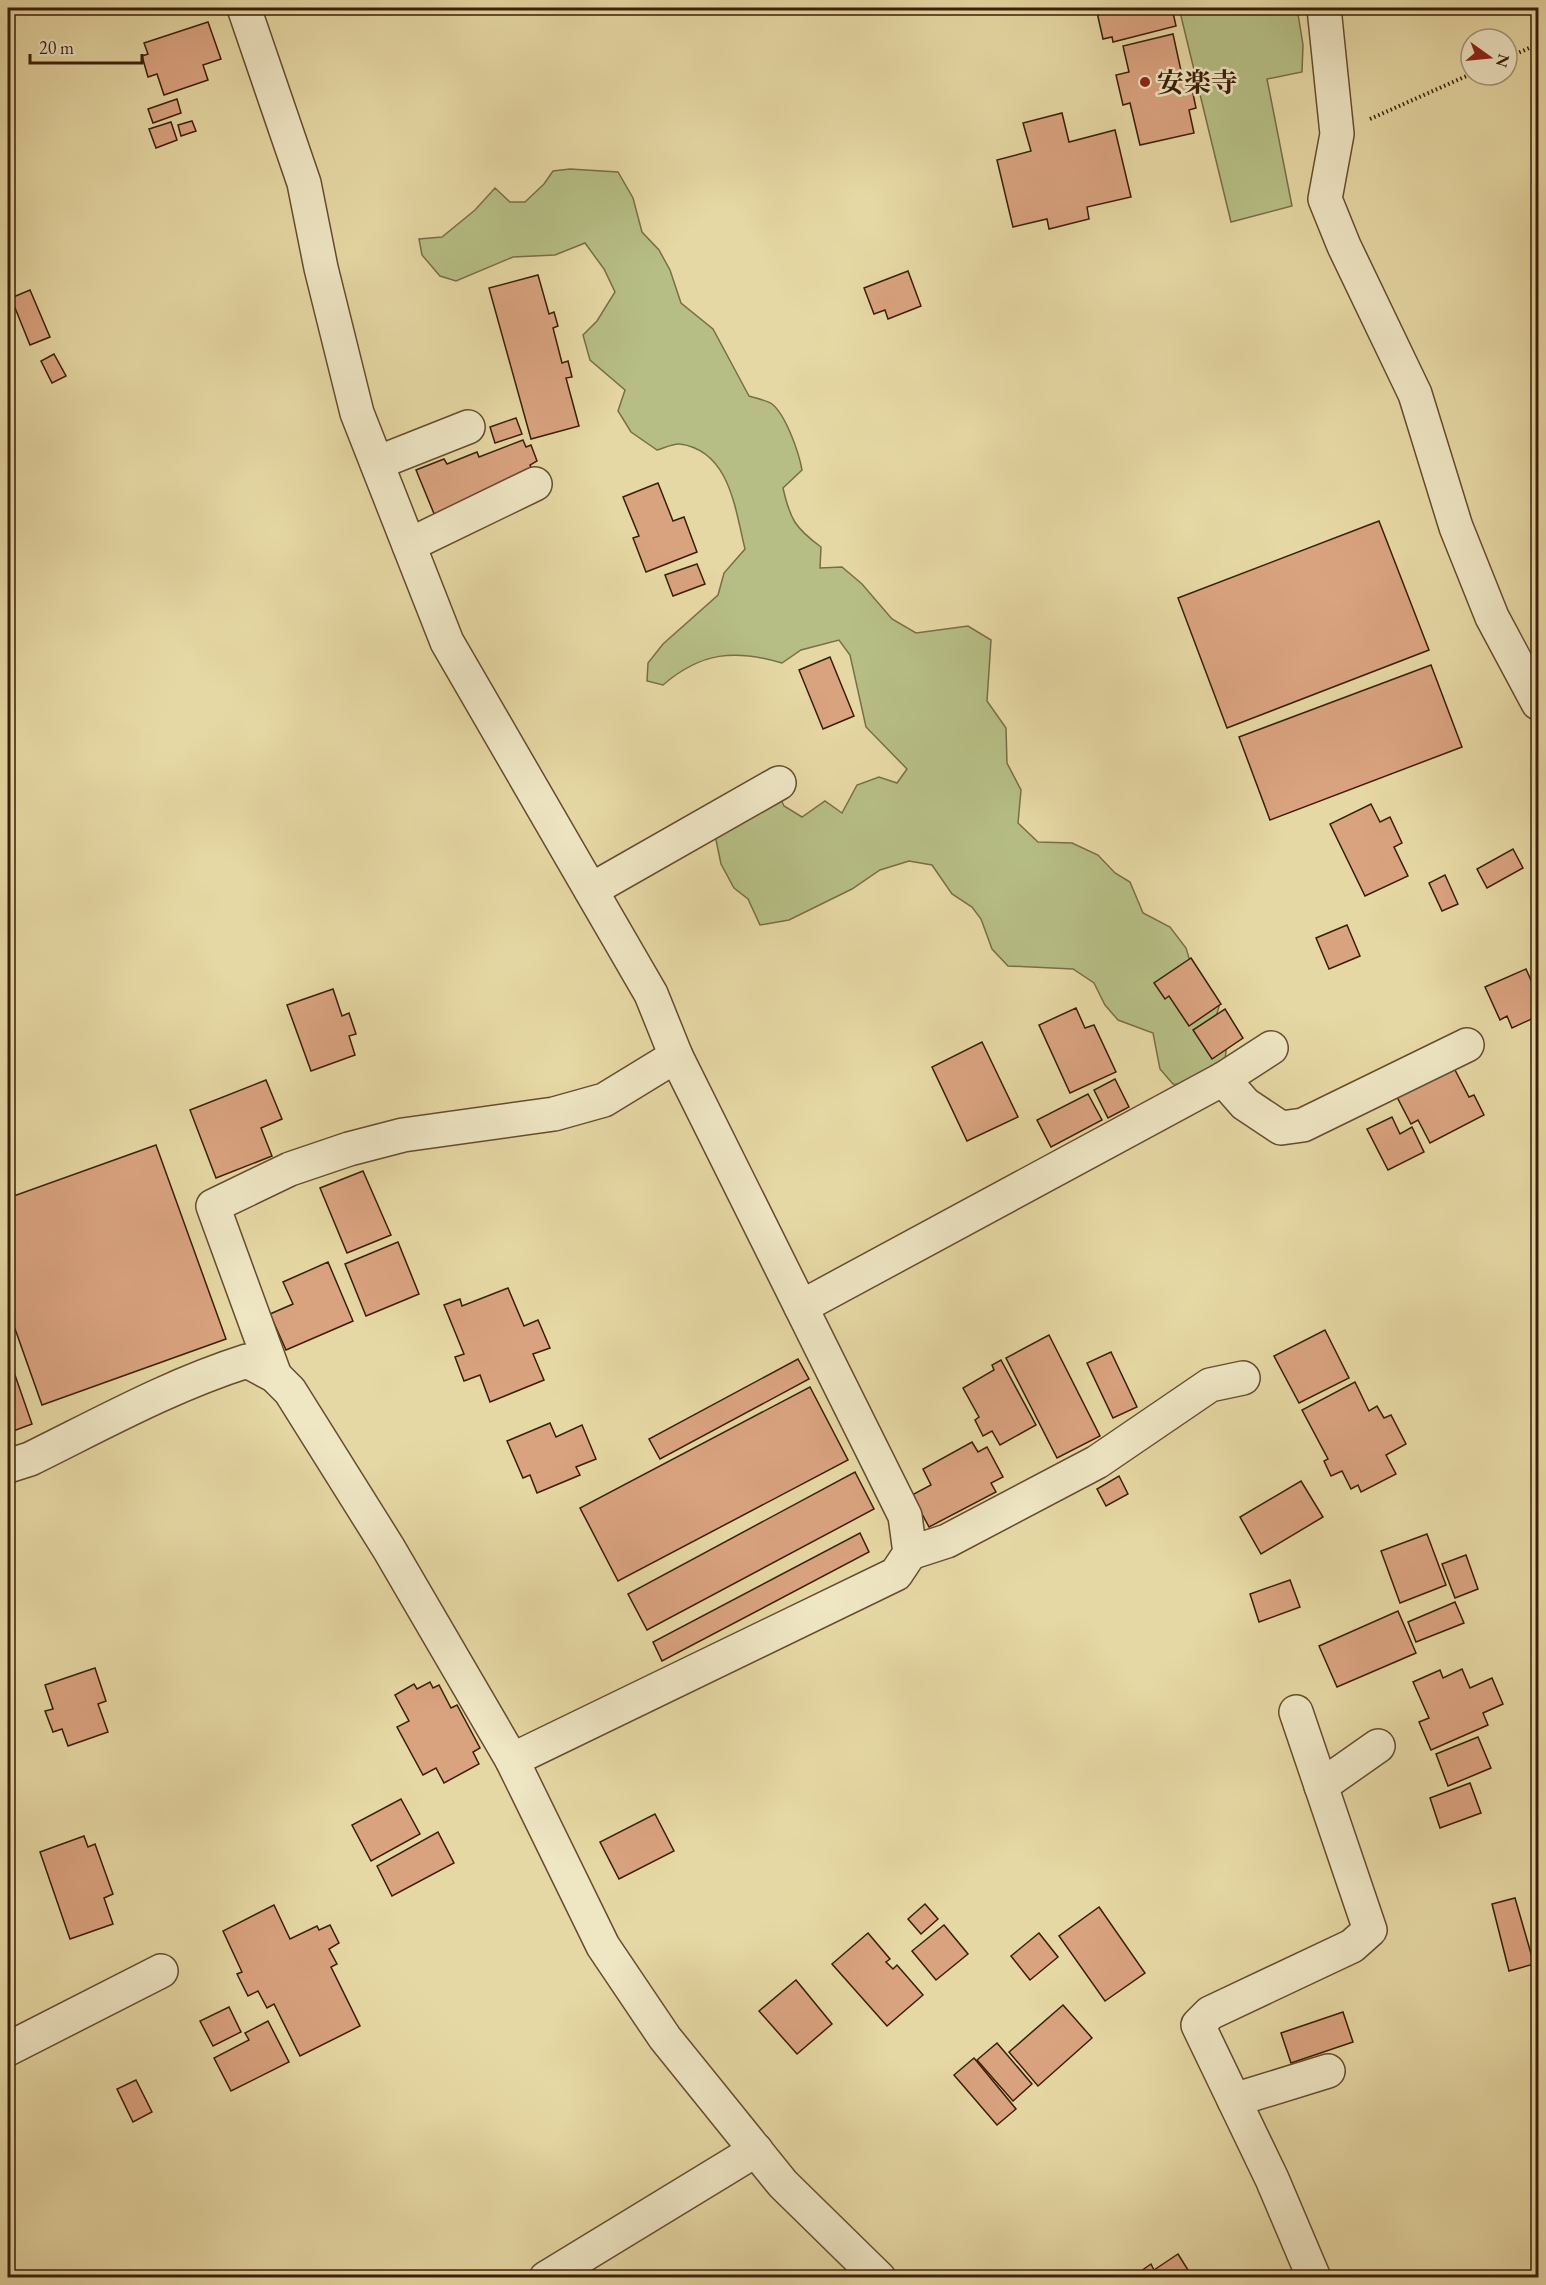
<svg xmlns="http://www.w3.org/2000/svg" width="1546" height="2285" font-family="'EB Garamond','Noto Serif JP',serif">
  <rect width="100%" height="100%" fill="#e6d8a4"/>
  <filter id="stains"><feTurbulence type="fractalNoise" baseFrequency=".00333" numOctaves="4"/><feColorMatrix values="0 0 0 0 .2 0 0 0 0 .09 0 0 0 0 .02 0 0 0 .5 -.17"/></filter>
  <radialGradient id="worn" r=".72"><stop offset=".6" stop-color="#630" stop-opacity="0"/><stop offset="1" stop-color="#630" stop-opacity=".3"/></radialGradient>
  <g fill="#b6be85" stroke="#786e46" stroke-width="1.5">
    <polygon points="1179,8 1297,8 1303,45 1302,72 1267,79 1292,206 1231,222"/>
    <path d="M570,169L618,172L633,198L642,232L659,250L670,270L681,303L713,329L749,396C755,398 766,400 772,404C786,415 799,453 802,470L783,488C790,519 795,528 821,547L820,568L842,567L862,584L892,619L916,633L968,626L991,640L987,701L1006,728L1007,763L1021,790L1018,823L1038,842L1072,843L1098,855L1115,873L1130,882L1143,913L1170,927L1186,948L1195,977L1219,1007L1213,1025L1227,1044L1225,1059L1192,1085L1173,1084L1160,1069L1153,1033L1118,1020L1105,1005L1094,983L1073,969L1008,966L992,949L981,919L972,907L952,894L932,865L909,861L880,870L852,889L789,920L760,925L748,899L734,888L721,864L715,835L776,789L784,806L802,817L825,801L842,813L857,785L879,777L897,783L907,769L866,727L850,655L839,640L801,650L782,663C735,649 701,652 663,685L647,681L648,663L663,644L718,595L724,573L745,549C735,509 730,451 680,444C674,443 664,448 657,450L631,432L618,411L625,390L590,360L583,335L597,321L615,292L604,269L585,243L555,255L513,257L456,281L440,276L422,255L419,239L442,237L475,210L495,188L510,202H525L544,184L553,171Z"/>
  </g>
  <g fill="#daa380" stroke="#3a1e07" stroke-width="1.5">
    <polygon points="1096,8 1172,8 1176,26 1113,42 1112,37 1103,39"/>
    <polygon points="208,22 221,59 203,65 208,80 164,95 157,74 148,77 142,56 148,54 144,43"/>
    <polygon points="1173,34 1183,80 1190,79 1196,108 1189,110 1194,133 1140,145 1130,103 1123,105 1116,75 1129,72 1123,46"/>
    <polygon points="177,99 181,113 153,123 148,109"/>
    <polygon points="1062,113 1069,142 1115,130 1131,197 1087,207 1089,219 1049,229 1047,219 1013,227 997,160 1031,151 1023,123"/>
    <polygon points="192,121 196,131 181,136 178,125"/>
    <polygon points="171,122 177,140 156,148 149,129"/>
    <polygon points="908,271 921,306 888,319 885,310 874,314 864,288"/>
    <polygon points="538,275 549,314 554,312 558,326 553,328 562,363 568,361 572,377 566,378 579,426 531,439 489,288"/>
    <polygon points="30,290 50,337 30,345 11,298"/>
    <polygon points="54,354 66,376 52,383 41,361"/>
    <polygon points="516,418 522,434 495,443 490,427"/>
    <polygon points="523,440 526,447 531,445 537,461 530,465 534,476 435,516 416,470 444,459 447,464 477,452 479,457"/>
    <polygon points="658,483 673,521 684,517 697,552 646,572 633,538 639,536 623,497"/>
    <polygon points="1379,521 1429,650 1227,728 1178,598"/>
    <polygon points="697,564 705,584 673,596 665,575"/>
    <polygon points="830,657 854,716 823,729 799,670"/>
    <polygon points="1431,665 1462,747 1270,820 1239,737"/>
    <polygon points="1371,804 1380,822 1390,817 1402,843 1394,847 1408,876 1365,896 1330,824"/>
    <polygon points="1513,849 1523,868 1487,888 1477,869"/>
    <polygon points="1445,875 1458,904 1442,911 1429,883"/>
    <polygon points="1347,925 1360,956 1329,969 1316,938"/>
    <polygon points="1191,958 1221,1004 1189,1026 1169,996 1165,999 1154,983"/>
    <polygon points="1526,969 1538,996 1538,1016 1512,1028 1507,1016 1500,1020 1485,987"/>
    <polygon points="333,989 342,1016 349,1013 356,1034 349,1036 355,1055 311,1071 287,1005"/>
    <polygon points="1076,1008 1085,1028 1094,1025 1116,1072 1070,1093 1039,1025"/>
    <polygon points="1225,1009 1243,1038 1212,1059 1193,1030"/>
    <polygon points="982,1042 1018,1117 967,1141 932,1067"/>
    <polygon points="1454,1068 1469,1097 1474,1095 1484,1115 1430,1143 1418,1120 1411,1124 1397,1097"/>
    <polygon points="1115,1079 1129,1107 1108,1118 1094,1090"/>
    <polygon points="266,1080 282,1119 261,1128 272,1156 216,1178 190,1110"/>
    <polygon points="1088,1094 1102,1120 1051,1147 1037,1120"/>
    <polygon points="1392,1117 1400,1134 1412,1127 1424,1152 1388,1170 1367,1129"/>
    <polygon points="156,1145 226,1339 42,1405 8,1309 8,1198"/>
    <polygon points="363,1171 391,1235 347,1253 320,1188"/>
    <polygon points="398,1242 419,1294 366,1316 345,1264"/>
    <polygon points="328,1262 353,1321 286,1350 270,1314 293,1304 283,1282"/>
    <polygon points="508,1288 524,1326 538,1320 550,1348 533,1354 544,1380 490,1402 480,1375 464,1381 455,1357 464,1354 444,1305 460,1299 462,1306"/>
    <polygon points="1325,1330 1349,1378 1299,1403 1274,1356"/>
    <polygon points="1049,1335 1100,1436 1057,1458 1006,1358"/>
    <polygon points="1111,1352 1137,1407 1113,1418 1087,1363"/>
    <polygon points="8,1355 32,1424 8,1433"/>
    <polygon points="798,1359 809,1379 660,1459 649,1439"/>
    <polygon points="1001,1360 1036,1425 1000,1445 992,1431 983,1436 975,1420 979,1417 963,1388 994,1370 992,1365"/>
    <polygon points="1355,1382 1369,1411 1377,1406 1384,1418 1391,1415 1406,1444 1386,1455 1396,1474 1361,1492 1358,1485 1351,1489 1342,1471 1331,1476 1324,1461 1328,1459 1302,1410"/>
    <polygon points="810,1387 848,1460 618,1581 580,1508"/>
    <polygon points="550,1423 556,1437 582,1425 596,1459 576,1467 580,1475 537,1493 530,1475 523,1478 507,1441"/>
    <polygon points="972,1442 978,1452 987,1447 1003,1477 991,1483 996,1492 929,1527 912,1495 931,1485 923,1469"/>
    <polygon points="855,1472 874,1509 647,1630 628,1594"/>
    <polygon points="1119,1476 1128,1494 1106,1506 1097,1489"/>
    <polygon points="1301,1481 1323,1517 1261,1554 1240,1517"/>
    <polygon points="860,1533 869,1552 662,1661 653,1642"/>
    <polygon points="1427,1534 1446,1585 1400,1603 1381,1551"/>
    <polygon points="1466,1555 1478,1589 1455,1598 1442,1564"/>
    <polygon points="1290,1580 1300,1607 1259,1622 1250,1594"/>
    <polygon points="1455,1602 1464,1623 1416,1642 1408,1622"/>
    <polygon points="1398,1611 1416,1653 1337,1687 1319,1646"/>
    <polygon points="95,1668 106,1701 98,1704 108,1732 68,1746 62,1729 53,1732 45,1711 53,1709 45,1685"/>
    <polygon points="1462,1669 1470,1688 1492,1678 1503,1704 1483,1713 1488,1725 1431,1750 1419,1722 1429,1718 1413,1682 1440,1670 1443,1678"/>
    <polygon points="430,1682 433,1688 439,1685 451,1708 457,1705 480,1748 473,1752 479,1764 444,1783 436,1768 423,1775 397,1727 409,1721 395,1695 414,1684 417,1689"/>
    <polygon points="1478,1737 1491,1768 1448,1786 1436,1754"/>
    <polygon points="1470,1783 1481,1813 1440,1828 1430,1798"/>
    <polygon points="401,1799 420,1834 371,1861 352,1825"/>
    <polygon points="655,1814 674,1851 619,1879 600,1842"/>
    <polygon points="438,1832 454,1863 392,1896 377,1866"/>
    <polygon points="84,1836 88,1847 95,1844 113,1894 104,1898 113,1924 70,1939 40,1852"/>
    <polygon points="1515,1898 1534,1964 1509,1971 1492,1904"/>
    <polygon points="925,1904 938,1919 921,1934 908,1919"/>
    <polygon points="274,1905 290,1939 317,1926 319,1930 330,1925 339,1943 329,1949 337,1964 331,1967 360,2026 300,2056 274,2004 267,2008 258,1991 248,1996 237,1974 242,1972 223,1931"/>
    <polygon points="1099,1907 1145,1973 1105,2001 1059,1936"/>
    <polygon points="944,1925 968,1954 936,1980 912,1951"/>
    <polygon points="868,1933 890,1959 886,1962 893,1969 897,1965 923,1995 887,2026 832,1964"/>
    <polygon points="1039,1933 1058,1957 1030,1980 1011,1956"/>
    <polygon points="796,1980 832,2024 797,2054 759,2011"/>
    <polygon points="1063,2005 1092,2038 1038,2086 1009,2052"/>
    <polygon points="229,2007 241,2032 213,2046 200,2021"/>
    <polygon points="1343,2012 1353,2042 1291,2063 1281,2033"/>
    <polygon points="268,2021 289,2062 231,2091 214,2058 249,2040 245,2033"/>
    <polygon points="997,2043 1032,2084 1013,2101 977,2060"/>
    <polygon points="974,2058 1016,2109 997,2125 954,2075"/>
    <polygon points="136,2080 152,2112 133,2122 117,2089"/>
    <polygon points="1178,2254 1193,2278 1131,2278 1151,2264 1154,2270"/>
  </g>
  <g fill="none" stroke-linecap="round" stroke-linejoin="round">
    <g stroke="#654c2e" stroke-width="36">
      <g id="minor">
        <polyline points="244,8 304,183 321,268 357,413 447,642 651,994 676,1056 905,1516 910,1553 896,1574 512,1760"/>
        <polyline points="1324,8 1337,134 1325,199 1344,246 1415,394 1456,527 1492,617 1538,703"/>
        <polyline points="377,463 468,427"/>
        <polyline points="409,545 535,484"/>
        <polyline points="591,890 779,783"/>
        <polyline points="1223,1079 1245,1104 1281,1128 1303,1125 1467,1045"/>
        <polyline points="801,1307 1223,1079 1271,1048"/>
        <polyline points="275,1376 213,1206 290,1169 349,1149 403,1135 554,1114 604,1100 676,1056"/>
        <path d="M8,1466L30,1459C101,1424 171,1385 247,1361L275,1376L290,1391L389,1549L512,1760L603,1946L665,2038L783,2184L879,2278"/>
        <polyline points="910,1553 947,1541 1097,1462 1210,1385 1243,1378"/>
        <polyline points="1296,1712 1370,1930 1352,1946 1210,2013 1198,2025 1272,2179 1314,2278"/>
        <polyline points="1321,1786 1378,1746"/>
        <polyline points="8,2049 161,1971"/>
        <polyline points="1234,2100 1328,2071"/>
        <polyline points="546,2278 756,2150"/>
      </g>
    </g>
    <g stroke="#3a1e07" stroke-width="4" stroke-dasharray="1.5 3" stroke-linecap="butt">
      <polyline points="1507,58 1538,44"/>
      <polyline points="1370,119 1471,74"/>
    </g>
    <use href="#minor" stroke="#efe6c4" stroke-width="33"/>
  </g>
  <circle fill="#8f2418" stroke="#efe6c4" stroke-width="2" cx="1145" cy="82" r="6"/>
  <g text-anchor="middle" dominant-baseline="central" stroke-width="5" stroke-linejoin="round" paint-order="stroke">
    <g font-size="27" font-weight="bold" fill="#3a1e07" stroke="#efe6c4" text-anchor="start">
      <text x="1157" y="82">安楽寺</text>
    </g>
  </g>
  <rect width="1546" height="2285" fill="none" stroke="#e6d8a4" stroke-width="30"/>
  <rect x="9" y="9" width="1528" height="2267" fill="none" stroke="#3a1e07" stroke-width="3"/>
  <rect x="15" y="15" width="1516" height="2255" fill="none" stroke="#3a1e07" stroke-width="1.5"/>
  <g transform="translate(1489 57) rotate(105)"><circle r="28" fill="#efe6c4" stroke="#a79678" stroke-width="1.5"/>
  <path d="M0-4.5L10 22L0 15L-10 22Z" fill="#8f2418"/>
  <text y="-9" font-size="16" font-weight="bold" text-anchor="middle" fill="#3a1e07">N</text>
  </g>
  <path d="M30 54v9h112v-9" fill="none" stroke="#3a1e07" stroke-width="3"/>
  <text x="39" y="54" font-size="18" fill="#3a1e07" stroke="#efe6c4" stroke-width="4.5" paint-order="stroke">20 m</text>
  <rect width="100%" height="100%" filter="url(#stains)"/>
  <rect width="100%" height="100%" fill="url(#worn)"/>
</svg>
